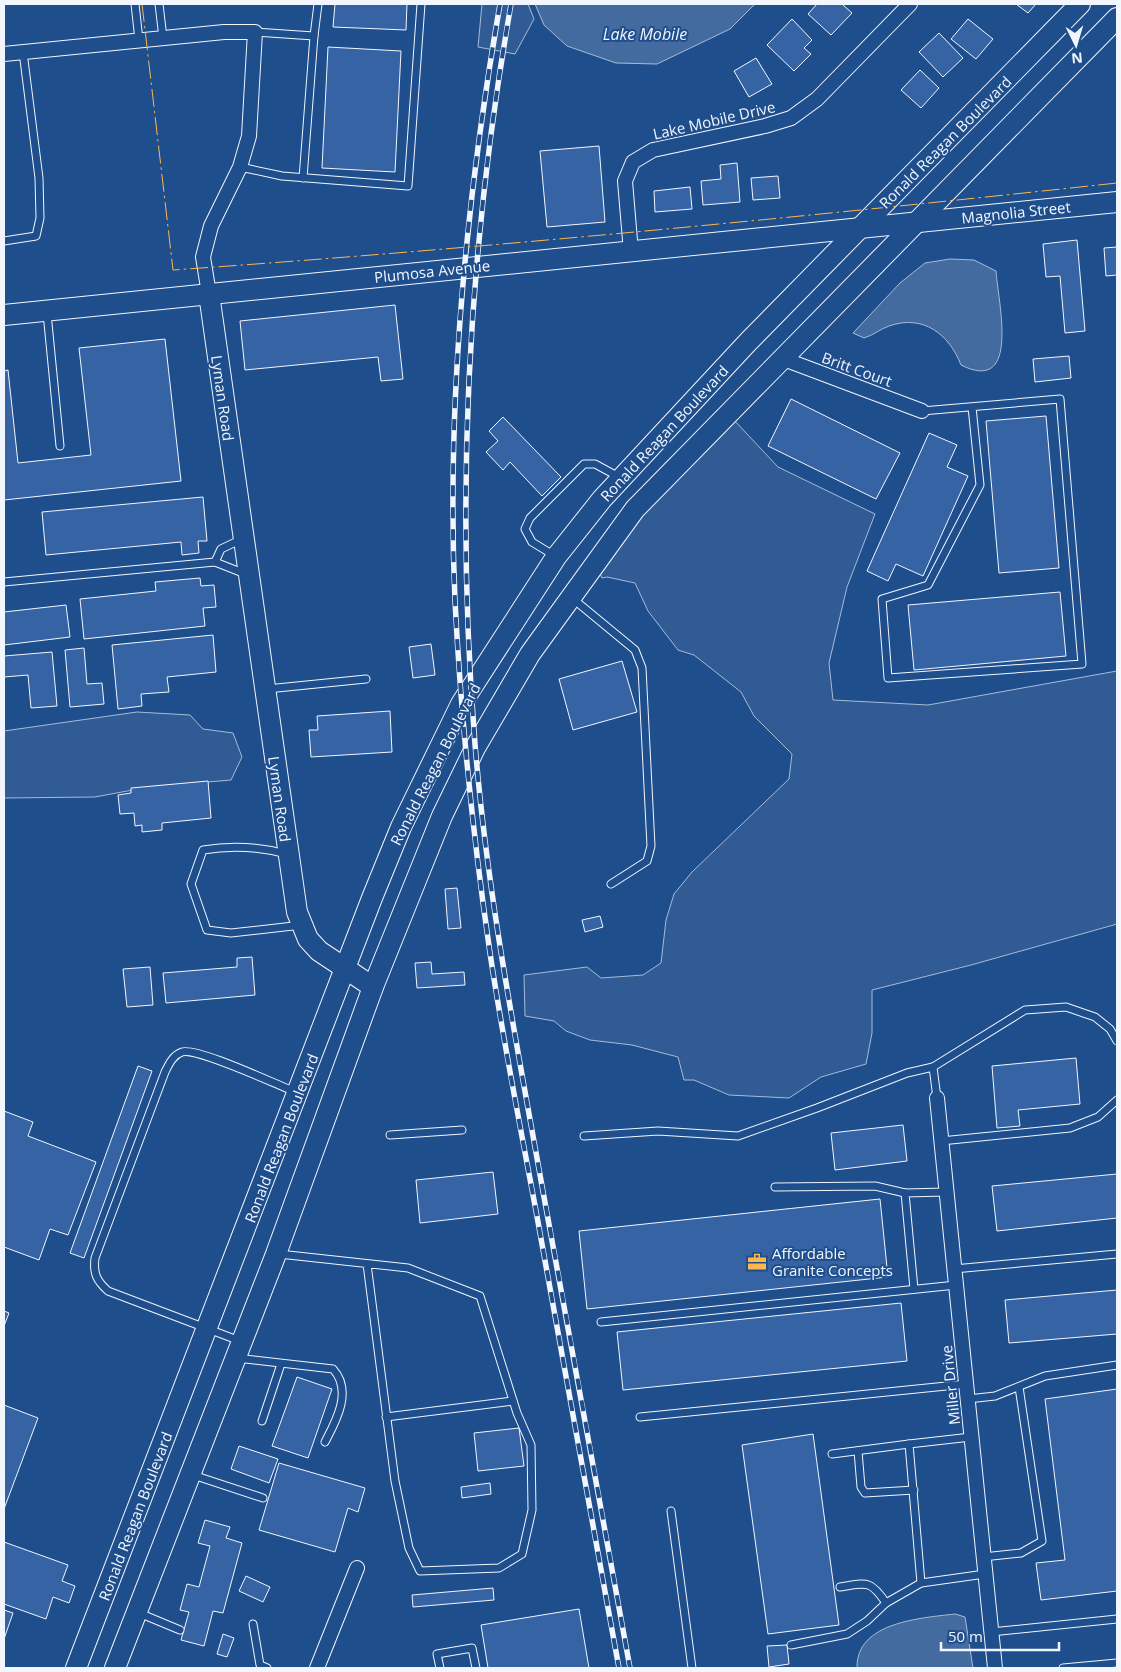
<svg xmlns="http://www.w3.org/2000/svg" width="1121" height="1672" font-family="'Open Sans',sans-serif">
  <rect width="100%" height="100%" fill="#1f4e8c"/>
  <g fill="#305b95" stroke="#a8bbd7">
    <polygon points="482,4 528,4 534,19 515,54 478,47"/>
    <polygon points="733,419 778,467 875,514 847,587 829,663 833,700 928,705 1117,671 1117,924 971,965 872,990 872,1033 866,1064 821,1077 789,1098 729,1095 694,1080 684,1080 678,1057 632,1045 590,1040 566,1031 554,1021 525,1016 524,975 587,967 601,978 643,975 661,963 666,920 674,894 692,872 789,779 792,754 754,716 741,692 694,655 678,650 648,611 635,583 607,577 602,578 599,571 641,515"/>
    <polygon points="137,712 190,715 203,729 233,733 242,757 231,780 149,787 95,797 4,798 4,731"/>
  </g>
  <g fill="#446ba0" stroke="#a8bbd7">
    <polygon points="535,4 755,4 730,29 657,64 616,63 567,46 544,25"/>
    <path d="M950,259L974,260L996,271C998,302 1021,395 961,365C949,334 923,314 889,326C880,329 874,335 864,338L853,333L900,283L925,263Z"/>
    <path d="M955,1614L965,1617L973,1668H857C856,1622 921,1618 955,1614Z"/>
  </g>
  <g fill="#3563a3" stroke="#f2f6ff">
    <polygon points="335,4 407,4 406,30 333,27"/>
    <polygon points="817,4 842,4 852,13 831,35 808,14"/>
    <polygon points="1016,4 1036,4 1028,13"/>
    <polygon points="792,19 812,40 804,48 811,54 794,71 767,45"/>
    <polygon points="968,19 993,39 976,59 951,39"/>
    <polygon points="939,33 963,58 943,77 919,52"/>
    <polygon points="328,47 401,51 395,172 322,168"/>
    <polygon points="756,58 772,84 749,97 734,71"/>
    <polygon points="920,70 939,88 921,108 901,90"/>
    <polygon points="599,146 605,222 547,227 540,151"/>
    <polygon points="737,163 740,202 703,205 701,181 721,179 720,165"/>
    <polygon points="778,176 780,198 753,200 751,178"/>
    <polygon points="690,187 692,209 655,212 654,191"/>
    <polygon points="1077,240 1085,331 1065,333 1060,276 1046,277 1043,244"/>
    <polygon points="1117,247 1117,275 1106,276 1104,248"/>
    <polygon points="395,305 403,379 381,381 378,357 245,370 240,321"/>
    <polygon points="165,339 181,481 4,500 4,371 8,370 18,463 91,455 79,348"/>
    <polygon points="1069,356 1071,378 1035,382 1033,359"/>
    <polygon points="791,399 900,453 876,499 768,446"/>
    <polygon points="1046,416 1059,568 999,573 986,421"/>
    <polygon points="503,417 561,477 542,496 510,462 503,470 486,452 498,441 489,431"/>
    <polygon points="929,433 957,445 947,467 968,476 923,576 896,564 888,581 867,571"/>
    <polygon points="203,497 207,541 198,541 199,553 182,555 181,542 46,555 42,512"/>
    <polygon points="200,578 201,586 214,585 216,607 203,608 205,626 84,639 80,599 156,591 155,582"/>
    <polygon points="1060,592 1066,656 914,670 908,605"/>
    <polygon points="66,605 70,637 4,645 4,612"/>
    <polygon points="213,635 216,672 167,677 169,692 141,694 142,706 118,709 112,645"/>
    <polygon points="431,644 435,675 413,678 409,647"/>
    <polygon points="84,648 87,684 102,683 104,704 70,707 65,650"/>
    <polygon points="52,652 57,706 31,708 28,675 4,677 4,656"/>
    <polygon points="622,661 637,712 573,730 559,679"/>
    <polygon points="390,711 392,752 311,757 309,730 318,730 317,716"/>
    <polygon points="208,781 211,818 162,823 162,830 142,832 142,825 135,826 134,813 120,814 118,795 131,793 131,788"/>
    <polygon points="457,888 461,928 448,929 445,889"/>
    <polygon points="600,916 603,927 585,932 582,920"/>
    <polygon points="252,957 255,995 166,1003 163,973 237,967 237,958"/>
    <polygon points="431,962 432,974 464,972 465,985 417,988 415,963"/>
    <polygon points="150,967 153,1005 127,1007 123,969"/>
    <polygon points="1076,1058 1080,1104 1018,1110 1020,1126 997,1128 992,1066"/>
    <polygon points="138,1066 152,1071 84,1258 70,1253"/>
    <polygon points="4,1111 33,1122 28,1136 96,1162 68,1235 50,1229 39,1260 4,1247"/>
    <polygon points="903,1125 907,1161 835,1170 831,1133"/>
    <polygon points="493,1172 498,1214 420,1223 416,1180"/>
    <polygon points="1117,1174 1117,1218 997,1231 992,1186"/>
    <polygon points="880,1199 888,1277 587,1309 579,1231"/>
    <polygon points="1117,1290 1117,1334 1009,1343 1005,1300"/>
    <polygon points="901,1303 907,1361 623,1390 617,1332"/>
    <polygon points="4,1311 9,1313 4,1326"/>
    <polygon points="297,1377 332,1389 308,1458 272,1446"/>
    <polygon points="1117,1389 1117,1591 1041,1600 1036,1563 1065,1560 1045,1399"/>
    <polygon points="4,1405 38,1418 4,1509"/>
    <polygon points="519,1428 524,1466 478,1471 474,1433"/>
    <polygon points="813,1434 839,1625 768,1634 742,1445"/>
    <polygon points="239,1446 278,1459 269,1483 231,1469"/>
    <polygon points="279,1463 365,1488 358,1512 348,1508 335,1552 259,1530"/>
    <polygon points="490,1483 491,1494 462,1498 461,1487"/>
    <polygon points="205,1520 230,1527 226,1538 242,1543 223,1613 213,1611 204,1646 181,1640 189,1612 180,1610 187,1584 199,1587 210,1546 198,1543"/>
    <polygon points="4,1542 68,1565 62,1581 75,1586 69,1603 53,1597 46,1619 4,1604"/>
    <polygon points="246,1576 270,1587 263,1602 239,1591"/>
    <polygon points="493,1588 494,1600 413,1607 412,1595"/>
    <polygon points="579,1609 589,1668 488,1668 481,1625"/>
    <polygon points="4,1610 13,1613 4,1639"/>
    <polygon points="223,1634 234,1638 227,1657 217,1654"/>
    <polygon points="787,1645 789,1664 769,1667 767,1646"/>
  </g>
  <g fill="none" stroke-linecap="round" stroke-linejoin="round">
    <g stroke="#f2f6ff" stroke-width="9">
      <g id="lane">
        <polyline points="135,4 139,40"/>
        <polyline points="159,4 163,38"/>
        <polyline points="255,32 314,36 318,4"/>
        <polyline points="240,167 282,176 408,186 421,4"/>
        <polyline points="303,178 314,36"/>
        <polyline points="4,241 36,236 40,218 39,178 23,52"/>
        <polyline points="47,313 60,446"/>
        <polyline points="922,411 1060,399 1082,664 888,678 882,599 928,585 980,485 972,407"/>
        <polyline points="555,556 532,542 525,529 530,518 584,464 595,464 619,477"/>
        <polyline points="215,562 221,549 242,539"/>
        <polyline points="4,582 215,562 248,575"/>
        <polyline points="572,598 635,650 642,668 651,846 647,861 611,884"/>
        <polyline points="267,689 366,679"/>
        <path d="M286,854C257,846 232,845 203,850L191,884L207,930L231,933L302,925"/>
        <polyline points="937,1098 933,1067 1025,1010 1066,1007 1095,1017 1110,1029 1117,1041"/>
        <polyline points="390,1135 462,1130"/>
        <polyline points="584,1136 658,1131 738,1136 817,1108 907,1073 933,1067"/>
        <polyline points="941,1141 1070,1128 1098,1117 1117,1100"/>
        <polyline points="775,1187 875,1186 905,1193"/>
        <polyline points="279,1254 408,1268 480,1296 517,1413 531,1445 532,1510 522,1554 499,1568 420,1571 409,1548 395,1481 367,1264"/>
        <polyline points="954,1269 1117,1254"/>
        <polyline points="914,1289 905,1193 946,1192"/>
        <polyline points="601,1322 956,1285"/>
        <path d="M240,1341L108,1291C97,1281 93,1274 95,1258L165,1072C169,1064 173,1055 182,1052C197,1047 277,1085 296,1092"/>
        <path d="M237,1358L333,1369C353,1391 336,1421 325,1442"/>
        <polyline points="968,1399 995,1396 1045,1376 1117,1365"/>
        <polyline points="386,1417 513,1401"/>
        <polyline points="640,1417 966,1384"/>
        <polyline points="262,1421 281,1364"/>
        <polyline points="971,1437 909,1444 921,1583 985,1574"/>
        <polyline points="858,1451 861,1487 865,1493 914,1490"/>
        <polyline points="832,1454 909,1444"/>
        <polyline points="193,1475 263,1498"/>
        <polyline points="671,1511 692,1668"/>
        <polyline points="983,1557 1021,1553 1042,1541 1019,1387"/>
        <path d="M840,1587C866,1583 870,1579 886,1603"/>
        <polyline points="139,1613 180,1630"/>
        <polyline points="253,1624 260,1665 267,1668"/>
        <polyline points="991,1632 1117,1619"/>
        <polyline points="791,1645 847,1634 867,1621 886,1603 921,1583"/>
        <polyline points="440,1668 437,1654 472,1648 476,1668"/>
        <polyline points="1063,1668 1117,1663"/>
      </g>
    </g>
    <g stroke="#f2f6ff" stroke-width="16">
      <g id="street">
        <polyline points="4,54 224,32 255,32 249,136 240,167 211,226 203,257 209,294"/>
        <polyline points="631,252 625,181 633,162 653,150 765,126 791,118 817,99 910,4"/>
        <polyline points="781,358 922,411"/>
        <polyline points="937,1098 995,1668"/>
        <polyline points="317,1668 357,1568"/>
      </g>
    </g>
    <g stroke="#f2f6ff" stroke-width="22">
      <g id="secondary">
        <polyline points="209,294 297,912 308,939 319,951 373,987"/>
        <polyline points="4,315 1117,202"/>
        <polyline points="76,1668 372,898 401,827 461,704 556,557 602,499 748,342 1080,4"/>
        <polyline points="115,1668 276,1254 373,987 442,816 475,748 530,654 635,509 1117,18"/>
      </g>
    </g>
    <use href="#lane" stroke="#1f4e8c" stroke-width="7"/>
    <use href="#street" stroke="#1f4e8c" stroke-width="14"/>
    <use href="#secondary" stroke="#1f4e8c" stroke-width="20"/>
    <g stroke="#f2f6ff" stroke-width="5.5">
      <g id="rail">
        <path d="M500,4C466,200 446,401 455,601C461,719 473,836 490,953C503,1040 520,1125 536,1211C564,1364 591,1516 619,1668"/>
        <path d="M511,4C468,249 455,496 475,744C487,893 516,1040 542,1186C572,1347 601,1508 630,1668"/>
      </g>
    </g>
    <use href="#rail" stroke="#1f4e8c" stroke-width="4" stroke-dasharray="11" stroke-linecap="butt"/>
    <path stroke="#ffb74d" stroke-width="1" stroke-dasharray="18 4 2.5 4" stroke-linecap="butt" d="M142,4L173,270C488,248 803,217 1117,183"/>
  </g>
  <defs>
    <g id="office-bare" transform="scale(1.5)"><path d="M-6-3h4V-5.5h4V-3h4V5H-6ZM-1-4.5V-3h2v-1.5ZM-6 0V1H6V0Z" fill="#ffb74d" stroke="#1f4e8c" stroke-width="2.5" paint-order="stroke"/></g>
  </defs>
  <g fill-rule="evenodd">
    <use href="#office-bare" x="757" y="1262"/>
  </g>
  <g text-anchor="middle" dominant-baseline="central" stroke-width="4" stroke-linejoin="round" paint-order="stroke">
    <g font-size="15" fill="#f2f6ff" stroke="#1f4e8c">
      <text transform="translate(714 120) rotate(-13)">Lake Mobile Drive</text>
      <text transform="translate(945 142) rotate(-45)">Ronald Reagan Boulevard</text>
      <text transform="translate(1016 212) rotate(-6)">Magnolia Street</text>
      <text transform="translate(432 271) rotate(-6)">Plumosa Avenue</text>
      <text transform="translate(857 369) rotate(20)">Britt Court</text>
      <text transform="translate(223 398) rotate(82)">Lyman Road</text>
      <text transform="translate(664 433) rotate(-47)">Ronald Reagan Boulevard</text>
      <text transform="translate(435 764) rotate(-63)">Ronald Reagan Boulevard</text>
      <text transform="translate(280 799) rotate(82)">Lyman Road</text>
      <text transform="translate(281 1138) rotate(-69)">Ronald Reagan Boulevard</text>
      <text transform="translate(950 1385) rotate(-96)">Miller Drive</text>
      <text transform="translate(135 1516) rotate(-69)">Ronald Reagan Boulevard</text>
    </g>
    <g font-size="15" fill="#f2f6ff" stroke="#1f4e8c" text-anchor="start">
      <text x="772" y="1253">Affordable<tspan x="772" dy="17">Granite Concepts</tspan></text>
    </g>
    <g font-size="16" font-style="italic" fill="#f2f6ff" stroke="#1f4e8c">
      <text x="645" y="34">Lake Mobile</text>
    </g>
  </g>
  <rect width="1121" height="1672" fill="none" stroke="#f2f6ff" stroke-width="10"/>
  <g transform="translate(1076 45) rotate(175)" stroke="#1f4e8c" stroke-width="4" paint-order="stroke">
  <path d="M0-4L9 19L0 12L-9 19Z" fill="#f2f6ff"/>
  <text y="-8" font-size="14" font-weight="bold" text-anchor="middle" fill="#f2f6ff">N</text>
  </g>
  <path d="M941 1642v8h118v-8" fill="none" stroke="#f2f6ff" stroke-width="2.5"/>
  <text x="948" y="1642" font-size="15" fill="#f2f6ff" stroke="#1f4e8c" stroke-width="4" paint-order="stroke">50 m</text>
</svg>
